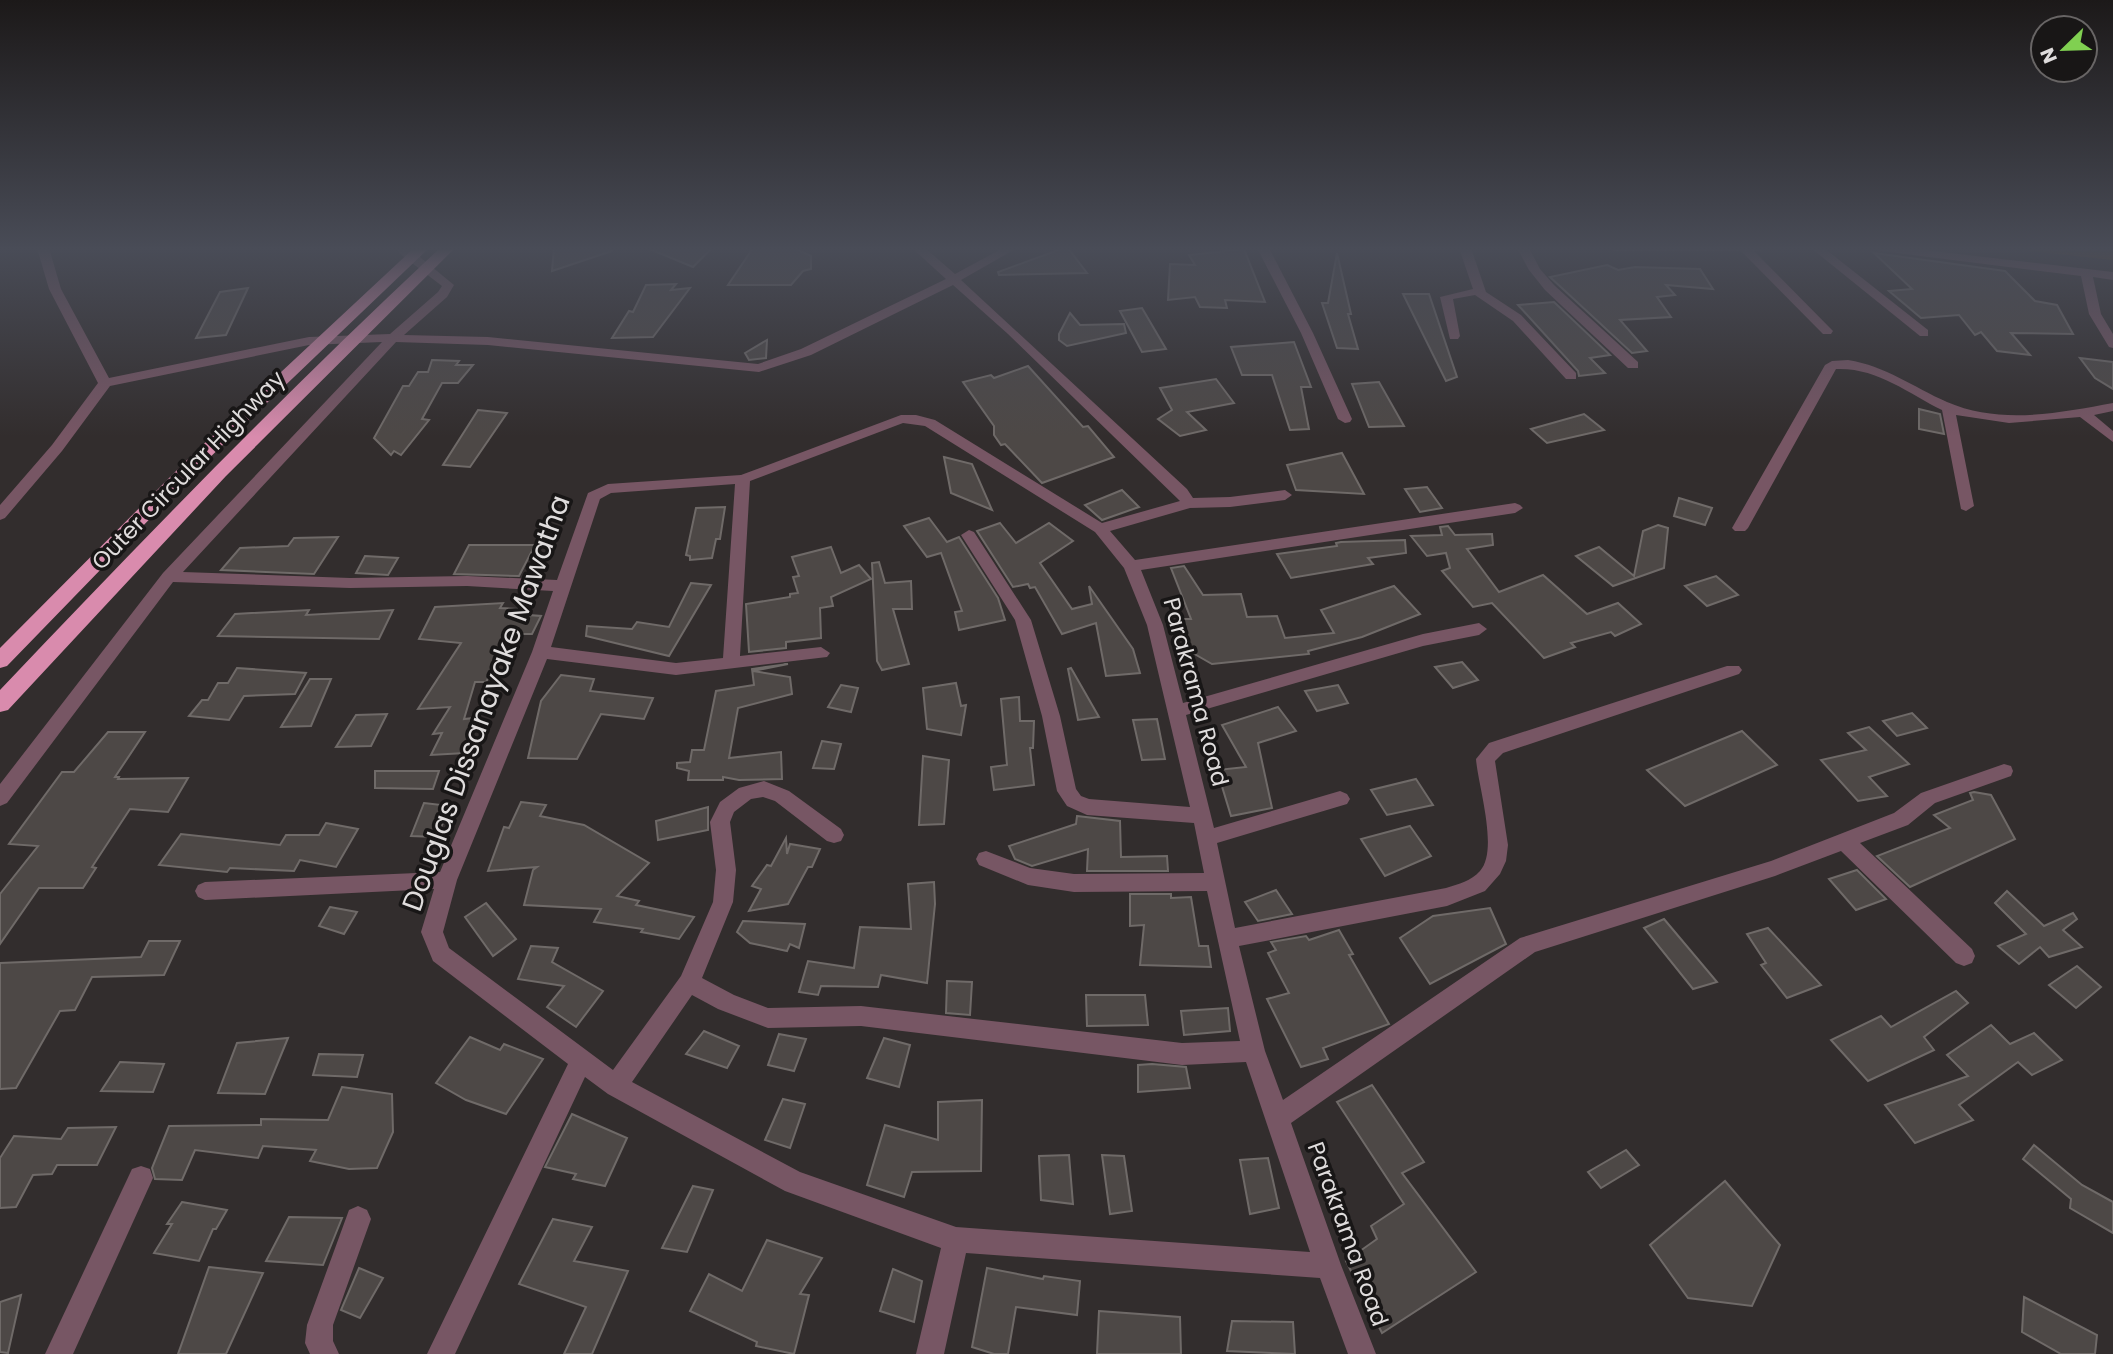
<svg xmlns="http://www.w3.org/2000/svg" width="2113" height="1354" font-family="Poppins,sans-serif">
  <rect width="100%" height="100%" fill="#322d2d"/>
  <polygon fill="#653e14" points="2003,248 2113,248 2113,260"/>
  <g fill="#4d4846" stroke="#6f6a68" stroke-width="2">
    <polygon points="554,248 612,248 612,251 552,271"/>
    <polygon points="647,248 712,248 693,267"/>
    <polygon points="753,248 794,248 811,256 811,269 803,271 791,285 728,285"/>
    <polygon points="1064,248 1068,248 1087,273 999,275 998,272"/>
    <polygon points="1244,249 1265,302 1225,300 1227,308 1200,307 1195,297 1168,300 1170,264 1195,265 1189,255"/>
    <polygon points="1337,253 1351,314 1348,314 1358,349 1337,348 1322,303 1328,303"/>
    <polygon points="1874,253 2005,271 2035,301 2057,305 2073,334 2011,333 2030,355 1997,351 1981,332 1975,335 1959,315 1921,318 1889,291 1912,289"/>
    <polygon points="1607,265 1618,270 1635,267 1700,269 1713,289 1666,285 1675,295 1657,297 1671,317 1620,320 1647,351 1632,353 1550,277"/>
    <polygon points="676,284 671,290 690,288 653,337 612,338 629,311 633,312 646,285"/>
    <polygon points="248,288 226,335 196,338 220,292"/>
    <polygon points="1403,294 1429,294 1457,377 1446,381"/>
    <polygon points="1554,302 1610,355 1590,358 1605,373 1579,376 1578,371 1518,305"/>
    <polygon points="1142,308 1166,349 1142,352 1120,311"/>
    <polygon points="1070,313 1080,325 1124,324 1126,333 1067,346 1059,340 1059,334"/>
    <polygon points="767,340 766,358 749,360 745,353"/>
    <polygon points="1294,342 1311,387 1301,387 1309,429 1290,430 1272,375 1242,375 1231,347"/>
    <polygon points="2080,358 2113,362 2113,389 2095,378"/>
    <polygon points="432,360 459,361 456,365 473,365 458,383 442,383 422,419 429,420 401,455 394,451 391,455 374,438 403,386 409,386 418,372 428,372"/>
    <polygon points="1028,366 1083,427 1088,426 1114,457 1042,483 1005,444 1001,445 994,435 994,426 963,382 991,375 994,378"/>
    <polygon points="1216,379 1234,403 1187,412 1206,430 1180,436 1158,419 1172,410 1160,388"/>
    <polygon points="1379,382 1404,426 1369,427 1352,384"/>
    <polygon points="1919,409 1940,414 1944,434 1919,429"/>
    <polygon points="478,410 507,413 470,467 443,465"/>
    <polygon points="1584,414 1604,430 1547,443 1531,429"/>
    <polygon points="1342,453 1364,494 1296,490 1287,465"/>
    <polygon points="944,457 972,464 992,510 951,493"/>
    <polygon points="1427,487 1442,508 1420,512 1405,489"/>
    <polygon points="1122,490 1139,507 1102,520 1085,505"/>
    <polygon points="1679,498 1712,508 1705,525 1674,516"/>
    <polygon points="725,507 720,539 716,539 712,558 690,560 690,556 686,555 696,508"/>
    <polygon points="929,518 947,542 959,537 998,598 1005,620 959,630 955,612 962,611 941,553 927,557 904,526"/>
    <polygon points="1000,523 1016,543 1049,523 1073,541 1040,563 1072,609 1092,604 1089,586 1133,649 1140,673 1106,676 1096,623 1062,634 1035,587 1030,588 1028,584 1013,587 977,531"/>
    <polygon points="1658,525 1668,528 1664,568 1613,586 1576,556 1599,547 1634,576 1643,531"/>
    <polygon points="1448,526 1455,535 1492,534 1493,545 1467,549 1499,592 1543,575 1587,614 1618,603 1641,624 1615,636 1611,632 1571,643 1575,647 1544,658 1492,603 1473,607 1442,571 1450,568 1446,553 1427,556 1411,536 1442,535 1440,527"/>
    <polygon points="338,537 314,574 221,570 240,548 288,546 294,538"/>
    <polygon points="1405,540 1406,553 1368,558 1373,564 1291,578 1277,554 1337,546 1336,543 1341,542"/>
    <polygon points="469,545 535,545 519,576 454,574"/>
    <polygon points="831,547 841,573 859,565 871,579 831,597 833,606 820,608 821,638 786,642 786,648 749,652 746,604 790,597 790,594 798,593 793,577 799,576 792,557"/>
    <polygon points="365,556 398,558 388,575 356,573"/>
    <polygon points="879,562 885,583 911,581 912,609 893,609 909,664 882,670 877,661 872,563"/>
    <polygon points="1184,566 1203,595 1241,594 1247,617 1277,616 1285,638 1334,633 1321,610 1394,586 1420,614 1362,637 1308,651 1309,654 1212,664 1184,648 1182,619 1191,619 1171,568"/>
    <polygon points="1716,576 1738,595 1707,606 1685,586"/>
    <polygon points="691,583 711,585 669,656 586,636 587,626 632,629 637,622 669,627"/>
    <polygon points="503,603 500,608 517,609 515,614 541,616 532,634 513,634 486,682 475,682 464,719 474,718 465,753 431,755 442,733 433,734 450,707 418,709 461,643 419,639 435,607"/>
    <polygon points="309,610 306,615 393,610 379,639 218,636 235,614"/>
    <polygon points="1462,662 1478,680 1453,688 1435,667"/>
    <polygon points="788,664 753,671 790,677 792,694 738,708 729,758 781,752 782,779 739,780 723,777 723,780 688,780 689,771 677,768 677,763 690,762 692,750 704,750 716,691 754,685 752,669"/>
    <polygon points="237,668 306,673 295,694 244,696 229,720 189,716 202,700 208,700 218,683 228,683"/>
    <polygon points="1071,668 1099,717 1078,720 1068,669"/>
    <polygon points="561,675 594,679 590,691 653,698 644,719 601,714 577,759 528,758 541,701"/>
    <polygon points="310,679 331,679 311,726 281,727"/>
    <polygon points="956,683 961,706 966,705 961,735 927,729 923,688"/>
    <polygon points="841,685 858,688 851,712 828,707"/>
    <polygon points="1338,685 1348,703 1317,711 1305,691"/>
    <polygon points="1019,697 1020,721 1034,721 1033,748 1030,748 1034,785 994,790 991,767 1007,765 1001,699"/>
    <polygon points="1278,707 1296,731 1258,743 1272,808 1231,816 1217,770 1246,767 1222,725"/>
    <polygon points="1912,713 1927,728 1897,736 1883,721"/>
    <polygon points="387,714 371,746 336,747 356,715"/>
    <polygon points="1157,719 1165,759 1142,760 1133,720"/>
    <polygon points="1869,727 1909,764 1869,777 1887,796 1858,801 1821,760 1866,750 1848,733"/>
    <polygon points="1742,731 1777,765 1685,806 1647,770"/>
    <polygon points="108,732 145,732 115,777 119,777 118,779 188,778 168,812 130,809 92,867 96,868 83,888 39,888 0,944 0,894 38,846 9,844 62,772 74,772"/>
    <polygon points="822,741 841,744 834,769 813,768"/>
    <polygon points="923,756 949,760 944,824 919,825"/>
    <polygon points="375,771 439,771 433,789 375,788"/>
    <polygon points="1416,779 1433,805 1387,815 1371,790"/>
    <polygon points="1974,792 1991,795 2015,839 1910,887 1877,856 1950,828 1934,815 1973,800 1970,793"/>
    <polygon points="521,802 546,805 540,816 584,825 649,863 617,896 639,901 636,905 694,917 679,939 641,932 643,929 594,922 601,909 524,905 533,870 537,867 488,871 504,827 509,828"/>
    <polygon points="424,803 450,806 437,837 411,836"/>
    <polygon points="708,807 708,830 658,840 656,821"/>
    <polygon points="1077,816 1120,821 1121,857 1167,856 1168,871 1087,871 1088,849 1032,866 1015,859 1009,846 1076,824"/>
    <polygon points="326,823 358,829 336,867 300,860 294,871 230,868 227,872 159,865 181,834 280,845 286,835 319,835"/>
    <polygon points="1410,826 1431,856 1385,876 1361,839"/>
    <polygon points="786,838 787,854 790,844 820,849 812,867 808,867 788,904 749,911 761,889 752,886 767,865 771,866"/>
    <polygon points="1857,870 1886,899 1856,910 1829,879"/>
    <polygon points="934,882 935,904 927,983 881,975 878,987 821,986 818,995 799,992 808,961 854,968 860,927 911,929 908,884"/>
    <polygon points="1276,890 1292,914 1258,921 1245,902"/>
    <polygon points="2007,891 2044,926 2073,913 2077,919 2063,930 2082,947 2049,957 2040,947 2019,964 1998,946 2026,934 1995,903"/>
    <polygon points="1130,894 1171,894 1171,898 1191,897 1199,946 1208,946 1211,967 1140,965 1144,925 1130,926"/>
    <polygon points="486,903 516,939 493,956 465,917"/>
    <polygon points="330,907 357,912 344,934 319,926"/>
    <polygon points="1490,908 1506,944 1430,984 1400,938 1433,916"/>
    <polygon points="1664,919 1717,982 1693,989 1644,928"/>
    <polygon points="743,921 805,924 799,948 790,944 787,951 750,943 737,932"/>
    <polygon points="1768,928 1821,985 1787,998 1761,965 1766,963 1747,934"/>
    <polygon points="1339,930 1353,954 1349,955 1389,1024 1323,1048 1328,1059 1301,1067 1267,999 1289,993 1268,953 1276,950 1271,942 1306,936 1309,940"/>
    <polygon points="149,941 180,941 164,975 92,977 75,1010 60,1011 16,1088 0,1089 0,963 141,957"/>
    <polygon points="531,946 558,948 552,962 603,991 576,1027 547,1007 564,986 518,979"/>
    <polygon points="2077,966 2101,987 2076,1008 2049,985"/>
    <polygon points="947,981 972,982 970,1015 946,1013"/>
    <polygon points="1956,991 1968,1003 1924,1037 1934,1050 1868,1081 1831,1040 1881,1016 1891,1027"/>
    <polygon points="1086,995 1145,995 1148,1025 1087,1026"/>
    <polygon points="1228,1008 1230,1031 1184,1035 1181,1011"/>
    <polygon points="1991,1025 2010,1044 2034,1033 2062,1060 2032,1075 2018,1062 1959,1105 1973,1120 1915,1143 1885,1105 1968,1076 1947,1055"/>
    <polygon points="704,1031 739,1046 727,1068 686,1054"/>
    <polygon points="779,1034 806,1039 794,1071 768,1065"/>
    <polygon points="470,1037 500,1050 504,1044 543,1059 506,1114 466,1100 436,1083"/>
    <polygon points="288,1038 265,1094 218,1093 237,1043"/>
    <polygon points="884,1038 910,1045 899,1087 867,1078"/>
    <polygon points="319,1054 363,1055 357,1077 313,1075"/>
    <polygon points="120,1062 164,1064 153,1092 101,1091"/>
    <polygon points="1152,1064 1186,1067 1190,1088 1138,1092 1138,1065"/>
    <polygon points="1372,1085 1424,1162 1402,1173 1476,1272 1382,1333 1346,1261 1377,1239 1371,1226 1404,1204 1337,1102"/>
    <polygon points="342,1087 392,1094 393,1132 377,1168 349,1169 310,1161 316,1150 263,1146 258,1158 195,1150 182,1180 155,1179 152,1168 169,1126 261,1125 261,1119 328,1120"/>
    <polygon points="783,1099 805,1104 790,1148 765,1140"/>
    <polygon points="982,1100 981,1171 912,1172 904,1197 867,1185 885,1125 938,1140 938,1102"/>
    <polygon points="572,1114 627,1138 605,1186 573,1179 576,1174 545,1167"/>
    <polygon points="116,1127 97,1165 57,1165 52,1174 33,1175 16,1207 0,1208 0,1158 14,1136 61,1139 68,1128"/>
    <polygon points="2034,1145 2082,1185 2113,1202 2113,1233 2070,1208 2071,1199 2023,1159"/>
    <polygon points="1626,1150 1639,1165 1601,1188 1588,1172"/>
    <polygon points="1069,1155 1073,1204 1041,1200 1039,1156"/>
    <polygon points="1102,1155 1124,1156 1132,1211 1110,1214"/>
    <polygon points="1268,1158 1279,1208 1250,1214 1240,1160"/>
    <polygon points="1725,1181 1780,1245 1752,1306 1688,1298 1650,1245"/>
    <polygon points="693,1186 713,1190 687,1252 662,1248"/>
    <polygon points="182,1202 227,1210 216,1229 213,1229 199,1261 154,1253 172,1224 167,1224"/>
    <polygon points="289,1217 342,1218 323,1265 266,1261"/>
    <polygon points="553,1219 592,1227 574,1261 628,1271 592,1354 564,1354 586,1307 519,1284"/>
    <polygon points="767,1240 822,1258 800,1294 809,1295 794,1354 756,1346 757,1342 690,1311 709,1274 742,1291"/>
    <polygon points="209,1267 263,1273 226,1354 178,1354"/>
    <polygon points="359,1268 383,1278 360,1318 341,1310"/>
    <polygon points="987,1268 1043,1279 1044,1276 1080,1281 1077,1315 1016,1307 1008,1354 994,1354 972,1347"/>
    <polygon points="893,1269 922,1281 914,1322 880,1311"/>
    <polygon points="21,1295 8,1353 0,1352 0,1302"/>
    <polygon points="2024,1297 2097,1335 2095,1354 2061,1354 2022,1332"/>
    <polygon points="1099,1311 1180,1317 1181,1354 1097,1354"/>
    <polygon points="1232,1321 1293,1322 1295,1354 1227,1351"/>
  </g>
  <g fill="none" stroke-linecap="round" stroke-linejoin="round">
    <g fill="#775664" fill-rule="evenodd">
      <path d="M37,248H49L61,289L109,378L309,337L390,334L438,292L442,286L399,253L397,248H409L454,285L447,297L404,335L488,337L758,364L801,349L946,279L912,248H925L955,274L1003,248H1017L961,280L1187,489L1193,498L1230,497L1285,490L1292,495L1285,500L1230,507L1190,508L1110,531L1135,560L1515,503L1520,505L1523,508L1515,513L1141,570L1163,625L1183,703L1423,634L1479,623L1487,629L1479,635L1423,646L1186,715L1214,828L1340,791L1347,794L1350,799L1347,804L1217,843L1235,928L1446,888C1459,884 1471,881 1480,871C1499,850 1478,786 1476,759L1489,743L1727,666H1739L1742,670L1739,674L1503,753L1495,761L1508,845L1506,861L1500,874L1485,891L1447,906L1239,946L1265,1051L1283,1100L1520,938L1771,861L1894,813L1921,793L2004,764L2011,766L2013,771L2011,776L1935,803L1908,825L1860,843L1972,949L1975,956L1972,963L1964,966L1956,963L1841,851L1775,876L1535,952L1291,1123L1341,1265L1376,1354H1348L1320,1278L966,1253L944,1354H916L941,1248L785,1191L608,1094L585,1077L455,1354H427L568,1064L433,961L421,932L434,889L205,900L198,897L195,891L198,885L205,882L440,872L532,652L553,591L467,586L350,588L173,582L7,803L0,806V784L163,573L382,342L309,345L110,386L62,451L5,518L0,520V505L52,445L98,383L49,289ZM953,285L1008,334L1180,501L1102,523L935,420L916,415H901L741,475L608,484L588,493L557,580L467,576L350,578L183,572L396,342L488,345L759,372L811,355ZM903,423L925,426L1095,532L1124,568L1147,625L1190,807L1089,799L1081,796L1076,789L1060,716L1031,620L974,532L969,530L961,535L1015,620L1042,716L1057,791L1067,806L1087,815L1194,823L1204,873L1074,874L1030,868L986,851L979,853L976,859L979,865L1028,885L1074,892L1207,891L1240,1041L1182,1043L861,1006L768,1008L734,995L702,978L733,902L736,870L730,822L734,812L751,799L763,797L775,801L827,841L834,843L841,841L844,835L841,829L789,791L764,781L739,788L720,802L710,822L716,870L713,902L681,976L613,1070L449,948L443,932L457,880L547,659L676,675L827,657L830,653L821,647L740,656L750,481ZM735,484L723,658L676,663L551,647L600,499L611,493ZM692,995L718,1009L768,1028L861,1026L1182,1065L1246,1062L1310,1252L956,1227L800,1172L632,1082Z"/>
      <polygon points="1257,248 1269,248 1313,333 1352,419 1350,422 1345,423 1338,419 1301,333"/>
      <polygon points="1459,248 1471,248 1486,292 1521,315 1576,373 1576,379 1566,379 1513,321 1475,295 1453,299 1460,336 1458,339 1450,339 1440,297 1473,289"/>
      <polygon points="1517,248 1529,248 1540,269 1554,285 1638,362 1638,368 1628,368 1545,290 1529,270"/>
      <polygon points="1608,248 1767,248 1765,250 1754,251 1833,331 1831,334 1823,334 1741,251 1614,251"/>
      <polygon points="1811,248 1824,248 1928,330 1928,336 1920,336"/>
      <polygon points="1875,248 1907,248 2113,272 2113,280 2093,277 2101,314 2113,334 2113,348 2109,347 2089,314 2081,276 1881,251"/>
      <path d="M1848,360C1886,366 1913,387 1947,402C2000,425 2059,413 2113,403V411L2094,415L2113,431V442L2080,417L2009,423L1956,415L1974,506L1966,511L1961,509L1942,410C1908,393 1876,367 1836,369L1748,528L1745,531H1735L1732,528L1825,365L1832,361Z"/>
      <polygon points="141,1166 150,1169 153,1178 73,1354 45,1354 132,1169"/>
      <polygon points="358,1206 367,1210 371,1219 333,1325 333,1341 339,1354 310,1354 305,1343 307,1325 349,1210"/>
    </g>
    <g fill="#d98bad" fill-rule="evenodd">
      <polygon points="414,248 429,248 204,463 7,666 0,668 0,648 192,455"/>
      <path d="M440,248H455L226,476L8,710L0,712V690C143,539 288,390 440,248Z"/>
    </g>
  </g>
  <linearGradient id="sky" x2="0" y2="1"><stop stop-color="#1c1919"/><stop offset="0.57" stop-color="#494c57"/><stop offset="1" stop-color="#494c57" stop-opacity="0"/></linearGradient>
  <rect width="2113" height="437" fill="url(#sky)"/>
  <g text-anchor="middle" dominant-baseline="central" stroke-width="7" stroke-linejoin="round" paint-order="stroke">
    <g font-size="23" fill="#dfdcdc" stroke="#181616">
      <text transform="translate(188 470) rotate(-46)">Outer Circular Highway</text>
      <text transform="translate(1196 692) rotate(75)">Parakrama Road</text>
      <text transform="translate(1348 1234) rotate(70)">Parakrama Road</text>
    </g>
    <g font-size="28" fill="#dfdcdc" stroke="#181616">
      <text transform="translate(486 703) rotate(-70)">Douglas Dissanayake Mawatha</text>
    </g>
  </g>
  <g transform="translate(2064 49) rotate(247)"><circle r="33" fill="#181616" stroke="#686565" stroke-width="2"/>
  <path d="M0-5L12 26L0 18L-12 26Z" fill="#80d051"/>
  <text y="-10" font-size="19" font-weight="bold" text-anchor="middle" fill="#dfdcdc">N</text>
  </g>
</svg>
